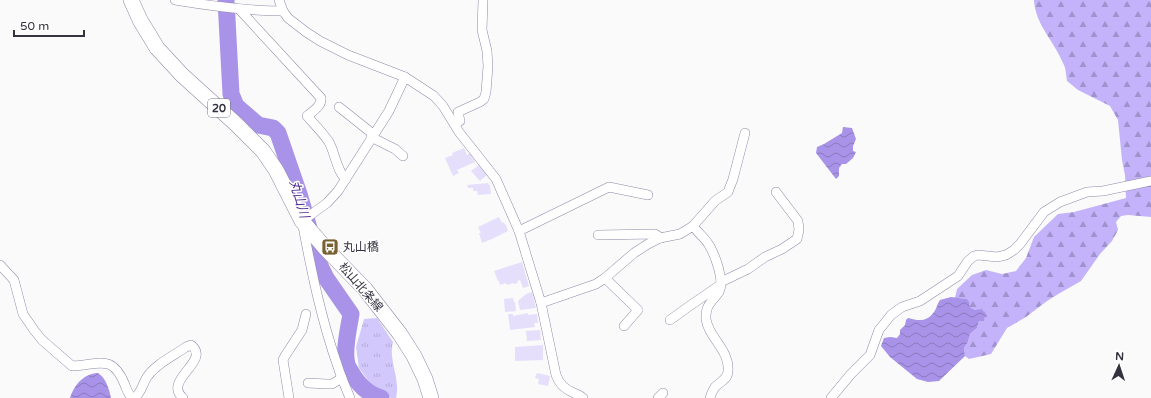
<svg xmlns="http://www.w3.org/2000/svg" width="1151" height="398" font-family="'Varela Round','Noto Sans JP',sans-serif">
  <defs>
    <pattern id="forest-firs" width="22" height="20" patternUnits="userSpaceOnUse"><rect width="22" height="20" fill="#c4b3fa"/><path d="M5 1l3.5 6h-7zM16 11l3.5 6h-7z" fill="#a092cc"/></pattern>
    <pattern id="park-tufts" width="24" height="20" patternUnits="userSpaceOnUse"><rect width="24" height="20" fill="#d3c8fc"/><path d="M3 7l-1-3M5 7V3M7 7l1-3M15 17l-1-3M17 17v-4M19 17l1-3" fill="none" stroke="#b6acd9"/></pattern>
    <pattern id="water-waves" width="16" height="10" patternUnits="userSpaceOnUse"><rect width="16" height="10" fill="#a993e9"/><path d="M0 5q4-4 8 0t8 0" fill="none" stroke="#8a79be"/></pattern>
  </defs>
  <rect width="100%" height="100%" fill="#fafafa"/>
  <path fill="url(#forest-firs)" d="M1034,0H1151V217L1128,215L1121,216L1116,222L1118,230L1112,241L1100,254L1081,281L1060,293L1047,301L1026,317L1007,328L991,354L969,359L965,356L964,348L968,342L970,334L977,328L979,321L975,310L970,307L967,299L955,298L957,289L972,275L986,270L1002,274L1016,271L1026,258L1034,237L1058,214L1074,212L1126,198L1125,175L1122,160L1118,120L1110,106L1078,90L1067,81C1066,75 1066,68 1063,63C1054,41 1035,24 1034,0Z"/>
  <path fill="url(#park-tufts)" d="M377,318L393,342C388,360 401,380 396,398H391L373,387L359,368L356,347L364,319Z"/>
  <g fill="url(#water-waves)">
    <polygon points="843,127 852,128 856,139 853,146 853,151 856,152 853,158 846,164 842,164 839,168 839,176 836,179 816,153 817,147 824,144 842,133"/>
    <path d="M951,297L967,299L969,302L970,307L975,310L982,309L985,314L984,321H979L977,328L970,334L968,342L964,348L965,356L939,381L928,382L917,379L890,357L881,346L884,338L890,337L897,338L900,334V330L905,325L906,320L908,318C919,321 927,322 934,312C937,308 937,304 940,300Z"/>
    <path d="M98,373C106,378 109,389 111,398H70C74,385 83,374 98,373Z"/>
  </g>
  <g fill="none" stroke-linecap="round" stroke-linejoin="round">
    <path stroke="#a993e9" stroke-width="17" d="M226,0L231,94L236,106L258,125L273,128L278,133L299,194L320,266L326,278L351,314C349,327 343,351 347,364C347,366 350,370 351,372C358,384 367,394 381,398"/>
  </g>
  <g fill="#e5dffb">
    <polygon points="464,148 467,155 470,153 475,162 457,170 459,173 453,176 445,158 453,155 452,153"/>
    <polygon points="479,165 487,175 480,181 471,171"/>
    <polygon points="488,183 489,185 490,185 491,194 478,195 477,191 473,191 473,188 468,188 467,185"/>
    <polygon points="499,217 502,223 503,222 506,225 508,231 492,239 482,243 479,233 481,233 478,227"/>
    <polygon points="522,262 529,286 523,288 520,280 517,281 518,283 514,284 513,283 507,285 506,283 500,285 499,281 498,281 494,271"/>
    <polygon points="532,292 536,308 520,310 518,301 526,294"/>
    <polygon points="513,298 514,302 515,302 516,311 505,312 504,299"/>
    <polygon points="528,313 528,315 537,314 538,323 534,323 535,327 510,330 508,314 513,314 513,316"/>
    <polygon points="540,330 541,340 527,341 526,331"/>
    <polygon points="543,345 543,360 515,361 515,347"/>
    <polygon points="537,373 550,376 548,386 538,384 539,379 535,378"/>
  </g>
  <g fill="none" stroke-linecap="round" stroke-linejoin="round">
    <g stroke="#9089a9" stroke-width="10">
      <g id="minor">
        <path d="M175,0C211,6 247,11 283,11"/>
        <path d="M279,0L283,11L288,18L306,32L320,41L348,55L405,77L434,96L443,106L459,132L496,179L519,231L541,303L556,375C560,385 565,389 574,393C578,395 580,395 583,398"/>
        <path d="M239,9L321,98C322,106 313,111 307,116C314,124 323,133 329,142C335,153 337,172 346,179"/>
        <polyline points="339,107 373,134"/>
        <polyline points="455,124 460,121 458,112 480,102 484,99 486,92 488,66 487,51 482,30 483,0"/>
        <polyline points="371,137 395,149 403,156"/>
        <polyline points="693,226 715,201 728,192 733,179 745,133"/>
        <polyline points="519,231 609,187 648,195"/>
        <polyline points="598,235 655,234 661,238"/>
        <path d="M0,265L14,280L23,314L34,330L42,340L72,366C99,365 112,353 125,385C127,390 128,395 133,398"/>
        <polyline points="605,278 638,310 624,326"/>
        <polyline points="721,282 748,269 765,257 782,249 797,239 799,230 798,221 776,192"/>
        <path d="M541,303L596,284L605,278L634,253L648,244L660,238L680,234L693,226C698,233 705,238 709,245C715,255 725,281 719,292C712,302 705,305 706,319C708,337 730,350 728,371C728,379 720,382 715,387C713,390 711,394 710,398"/>
        <polyline points="670,320 688,307 720,285"/>
        <polyline points="308,383 327,384 332,384 342,378"/>
        <path d="M134,398C141,394 143,383 147,377C156,364 173,356 186,347L191,345C212,361 162,380 183,398"/>
        <polyline points="289,398 283,360 285,356 302,330 306,314"/>
        <path d="M350,398C346,388 341,377 338,367C321,319 311,269 302,221L327,203L338,191L389,111L405,77"/>
        <polyline points="658,398 663,393"/>
        <polyline points="831,398 851,374 870,355 879,330 891,315 902,307 920,301 958,276 968,261 974,256 978,255 997,257 1006,255 1014,250 1020,244 1044,212 1060,202 1087,192 1103,191 1151,181"/>
      </g>
    </g>
    <g stroke="#9089a9" stroke-width="16">
      <polyline id="primary" points="131,0 140,20 157,48 182,75 236,124 263,151 276,170 302,221 326,249 365,289 400,334 414,356 425,379 431,398"/>
    </g>
    <use href="#minor" stroke="#fff" stroke-width="9"/>
    <use href="#primary" stroke="#fff" stroke-width="15"/>
  </g>
  <defs>
    <g id="bus-square" transform="scale(0.9)"><rect x="-9" y="-9" width="18" height="18" rx="4" fill="#796232" stroke="#fff"/><path d="M-5-6H5V4H4V6H2V4H-2V6H-4V4H-5ZM-3.5-4V0h7V-4ZM-3.5 1.2v1.5H-2V1.2ZM2 1.2v1.5H3.5V1.2Z" fill="#fff"/></g>
  </defs>
  <g fill-rule="evenodd">
    <use href="#bus-square" x="330" y="247"/>
  </g>
  <g text-anchor="middle" dominant-baseline="central" stroke-width="3" stroke-linejoin="round" paint-order="stroke">
    <rect fill="#fff" stroke="#727079" stroke-width="1" x="208" y="99" width="22" height="18" rx="3"/>
    <g font-size="11" font-weight="bold" fill="#353240">
      <text x="219" y="108">20</text>
    </g>
    <g font-size="12" fill="#353240" stroke="#fff" text-anchor="start">
      <text x="343" y="247">丸山橋</text>
    </g>
    <g font-size="12" fill="#353240" stroke="#fff">
      <text transform="translate(361 287) rotate(49)">松山北条線</text>
    </g>
    <g font-size="13" font-style="italic" fill="#502d90" stroke="#fff">
      <text transform="translate(299 199) rotate(73)">丸山川</text>
    </g>
  </g>
  <g transform="translate(1119 366) rotate(3)" stroke="#ffffff" stroke-width="3" paint-order="stroke">
  <path d="M0-3L7 15L0 10L-7 15Z" fill="#353240"/>
  <text y="-6" font-size="11" font-weight="bold" text-anchor="middle" fill="#353240">N</text>
  </g>
  <path d="M14 30v6h70v-6" fill="none" stroke="#353240" stroke-width="2"/>
  <text x="20" y="30" font-size="12" fill="#353240" stroke="#ffffff" stroke-width="3" paint-order="stroke">50 m</text>
</svg>
